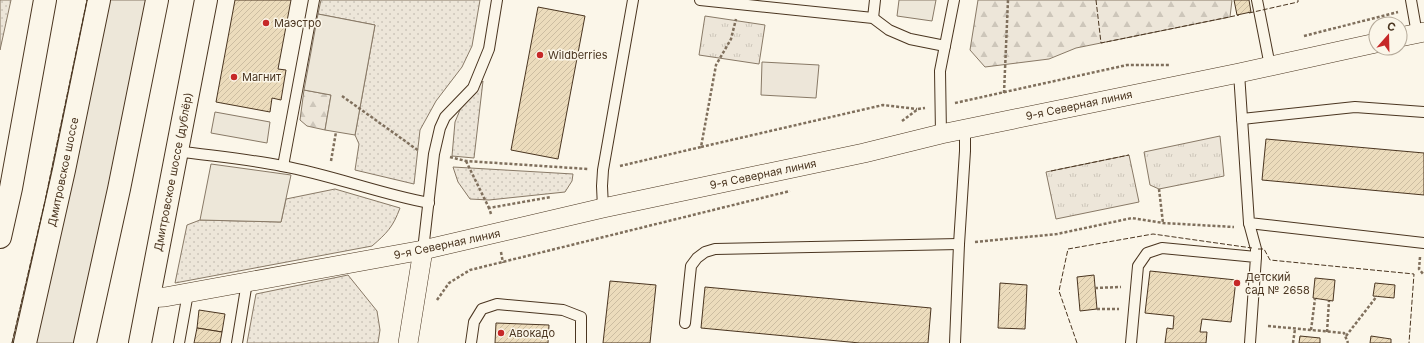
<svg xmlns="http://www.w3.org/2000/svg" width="1424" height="343" font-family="Inter,sans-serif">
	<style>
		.grass { fill: url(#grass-dots); stroke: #887966 }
		.forest { fill: url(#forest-firs); stroke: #887966 }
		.park { fill: url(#park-tufts); stroke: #887966 }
		.pitch { fill: #ede6d9; stroke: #887966 }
		.parking { fill: #ede7d9; stroke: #887966 }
		.building { fill: url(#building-hatch); stroke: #4a3520 }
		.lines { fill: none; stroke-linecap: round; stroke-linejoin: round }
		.service-casing { stroke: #4a3520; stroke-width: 12 }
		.minor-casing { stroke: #4a3520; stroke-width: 20 }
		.tertiary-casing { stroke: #4a3520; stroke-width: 24 }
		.trunk-casing { stroke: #4a3520; stroke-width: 24 }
		.path { stroke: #7f6f5c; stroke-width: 2.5; stroke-dasharray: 3 2; stroke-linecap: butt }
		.service { stroke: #fbf6e9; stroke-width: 10 }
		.minor { stroke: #fbf6e9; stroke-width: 19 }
		.tertiary { stroke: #fbf6e9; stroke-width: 22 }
		.trunk { stroke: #fbf6e9; stroke-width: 22 }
		.fence { stroke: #4a3520; stroke-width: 1; stroke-dasharray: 5 2; stroke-linecap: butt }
		.poi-dot { fill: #c62828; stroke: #fbf6e9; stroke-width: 1.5 }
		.labels { text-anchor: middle; stroke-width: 3; stroke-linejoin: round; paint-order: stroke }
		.poi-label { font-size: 11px; fill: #4a3520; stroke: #fbf6e9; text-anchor: start }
		.street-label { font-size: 11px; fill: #4a3520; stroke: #fbf6e9 }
	</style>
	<defs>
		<pattern id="grass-dots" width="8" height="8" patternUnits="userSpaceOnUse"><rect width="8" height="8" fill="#ede6d9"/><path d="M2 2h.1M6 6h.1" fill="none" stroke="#cdc6ba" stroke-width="1.8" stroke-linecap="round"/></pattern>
		<pattern id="forest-firs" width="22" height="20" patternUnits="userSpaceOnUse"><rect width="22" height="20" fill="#ede6d9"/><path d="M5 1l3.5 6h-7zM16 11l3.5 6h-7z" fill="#cdc6ba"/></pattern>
		<pattern id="park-tufts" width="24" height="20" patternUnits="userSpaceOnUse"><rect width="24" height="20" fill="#ede6d9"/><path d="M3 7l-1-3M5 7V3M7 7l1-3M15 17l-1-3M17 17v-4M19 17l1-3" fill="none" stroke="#cdc6ba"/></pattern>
		<pattern id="building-hatch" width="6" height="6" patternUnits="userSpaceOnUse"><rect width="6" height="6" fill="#ecdcbc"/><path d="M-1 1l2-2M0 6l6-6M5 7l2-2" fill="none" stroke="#ccbda1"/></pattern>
	</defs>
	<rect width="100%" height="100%" fill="#fbf6e9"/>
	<g class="grass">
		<path d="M0 0H11L0 50Z"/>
		<path d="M321 0H480L472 46 462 67 436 101 420 130 414 184 355 170 359 144 355 135 375 25 318 14Z"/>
		<path d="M483 81 474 158 452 156 455 122 462 105Z"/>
		<path d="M453 167 573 174 572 181 565 192 489 200 470 199 458 182Z"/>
		<path d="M335 189 400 208C393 227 387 233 372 246L175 283 187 225 200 220 281 222 286 199Z"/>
		<path d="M348 275 377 311 380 330 378 343H247L256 294Z"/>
	</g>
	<g class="forest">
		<path d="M978 0H1232L1230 17 1076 48 1049 59 985 67 970 50Z"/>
		<path d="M304 90 331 95 325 130 307 126 300 120Z"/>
	</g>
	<g class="park">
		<path d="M705 16 765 25 759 64 699 55Z"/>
		<path d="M1220 136 1224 176 1159 189 1150 185 1144 152Z"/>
		<path d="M1129 155 1139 202 1056 219 1046 172Z"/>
	</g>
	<path class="pitch" d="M762 62 819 65 816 98 761 95Z"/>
	<g class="parking">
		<path d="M87 0H167L95 343H12L45 201Z"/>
		<path d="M899 0H936L932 21 897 16Z"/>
		<path d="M318 14 375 25 355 135 325 130 331 95 304 90Z"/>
		<path d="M215 112 270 122 267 143 211 133Z"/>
		<path d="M211 164 291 175 281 222 200 220Z"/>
	</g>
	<g class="building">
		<path d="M235 0H291L278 69 286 70 281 100 272 98 270 112 216 102Z"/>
		<path d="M1234 0H1249L1251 12 1237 15Z"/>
		<path d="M538 7 585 16 558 159 511 150Z"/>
		<path d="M1266 139 1424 153V195L1262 180Z"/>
		<path d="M1150 271 1236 280 1231 322 1202 319 1200 332H1207L1206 343H1165L1167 328 1173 329 1174 316 1145 313Z"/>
		<path d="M1094 275 1097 309 1080 311 1077 277Z"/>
		<path d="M1315 278 1335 280 1333 301 1313 298Z"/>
		<path d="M610 281 656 285 650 343H603Z"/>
		<path d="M1000 283 1027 285 1025 329 998 328Z"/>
		<path d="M1375 283 1395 285 1394 298 1373 296Z"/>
		<path d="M705 287 931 308 928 343H860L701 328Z"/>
		<path d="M199 310 225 314 222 332 197 328Z"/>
		<path d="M496 323 549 325 548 343H495Z"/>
		<path d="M197 328 222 332 220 343H194Z"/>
		<path d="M1300 336 1320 338V343H1299Z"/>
		<path d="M1371 336 1391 339V343H1370Z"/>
	</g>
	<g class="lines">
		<g class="service-casing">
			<g id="service">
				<path d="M700 0 873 18 889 30 910 39 945 46"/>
				<path d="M1257 0 1270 66"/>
				<path d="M1411 0 1417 34"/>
				<path d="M873 18 875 0"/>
				<path d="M1239 73 1249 223 1424 243"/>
				<path d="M1242 119 1355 107 1424 112"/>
				<path d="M941 134 940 71 954 0"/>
				<path d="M177 151C212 156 248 159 282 166 332 175 380 194 429 203"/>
				<path d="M283 166 314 0"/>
				<path d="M603 208 602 186 603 170 633 0"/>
				<path d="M1249 223 1256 249V257"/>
				<path d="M423 250 434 154 440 128 445 117 473 88 489 49 497 0"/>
				<path d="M685 323 691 266 697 258 705 252 715 249 959 244"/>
				<path d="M179 343 188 293"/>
				<path d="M237 343 247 282"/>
				<path d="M471 343 474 322 482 309 497 304 563 310 581 317V343"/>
				<path d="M955 343 959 244 965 151V129"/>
				<path d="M1131 343 1138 266 1147 253 1162 248 1256 257 1250 343"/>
			</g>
		</g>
		<g class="minor-casing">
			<g id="minor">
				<path d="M1400 37 1424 32"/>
				<path d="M148 298 165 297 423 250 603 208 864 153 941 134 1239 73 1376 43"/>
				<path d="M408 343 423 250"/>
			</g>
		</g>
		<g class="tertiary-casing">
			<g id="tertiary">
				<path d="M0 237 11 188 45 0"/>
				<path d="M140 343 206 0"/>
			</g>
		</g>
		<g class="trunk-casing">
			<g id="trunk">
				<path d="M25 343 64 170 99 0"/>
				<path d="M85 343 119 189 157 0"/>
			</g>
		</g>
		<g class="path">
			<path d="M1304 36 1398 12"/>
			<path d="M1004 93 1008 0"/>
			<path d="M342 96 419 151"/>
			<path d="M955 103 1127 65H1170"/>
			<path d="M902 121 918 109 925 108"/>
			<path d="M701 147 883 105 917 109"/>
			<path d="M450 157 466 161 588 169"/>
			<path d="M331 161 336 132"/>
			<path d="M466 161 489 208"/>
			<path d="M620 166 701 147 716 65 731 39 736 19"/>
			<path d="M1159 189 1163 223"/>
			<path d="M491 214 489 208 551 197"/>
			<path d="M975 242 1057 234 1132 218 1163 223 1234 227"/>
			<path d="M501 252 503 263"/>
			<path d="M1420 257 1419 269 1424 275"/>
			<path d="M1095 288 1121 287"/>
			<path d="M437 300 449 283 470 270 790 191"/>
			<path d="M1097 309H1119"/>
			<path d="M1268 326 1344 333 1348 343"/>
			<path d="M1311 330 1315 299"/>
			<path d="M1327 332 1329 301"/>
			<path d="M1346 336 1377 296"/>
			<path d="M1293 343 1295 329"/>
		</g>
		<use href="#service" class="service"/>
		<use href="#minor" class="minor"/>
		<use href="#tertiary" class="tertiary"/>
		<use href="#trunk" class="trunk"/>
		<g class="fence">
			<path d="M1096 0 1101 43 1239 15"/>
			<path d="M1249 13 1298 2V0"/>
			<path d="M1051 171 1129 155"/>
			<path d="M1258 249H1264L1270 260 1414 274 1409 343"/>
			<path d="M12 343 45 201 87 0"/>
			<path d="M1077 343 1059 291 1068 249 1153 234 1252 248"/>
		</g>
	</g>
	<g class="poi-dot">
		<circle cx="266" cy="23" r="4"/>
		<circle cx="540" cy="55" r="4"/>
		<circle cx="234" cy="77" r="4"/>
		<circle cx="1237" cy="283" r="4"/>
		<circle cx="501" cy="333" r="4"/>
	</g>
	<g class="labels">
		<g class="poi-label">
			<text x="274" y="27">Маэстро</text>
			<text x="548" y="59">Wildberries</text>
			<text x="242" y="81">Магнит</text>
			<text x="1245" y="281">Детский<tspan x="1245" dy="13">сад № 2658</tspan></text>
			<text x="509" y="337">Авокадо</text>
		</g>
		<g class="street-label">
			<text transform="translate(1079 105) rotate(-12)" y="4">9-я Северная линия</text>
			<text transform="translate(63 172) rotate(-78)" y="4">Дмитровское шоссе</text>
			<text transform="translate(173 172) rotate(-79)" y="4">Дмитровское шоссе (дублёр)</text>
			<text transform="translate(763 174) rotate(-12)" y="4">9-я Северная линия</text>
			<text transform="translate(447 244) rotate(-12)" y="4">9-я Северная линия</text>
		</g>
	</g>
	<g transform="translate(1388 36) rotate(20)"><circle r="19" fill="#fbf6e9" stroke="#b4a999"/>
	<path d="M0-3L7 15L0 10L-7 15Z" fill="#c62828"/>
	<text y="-6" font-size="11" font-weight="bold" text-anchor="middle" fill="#4a3520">С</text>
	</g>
</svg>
